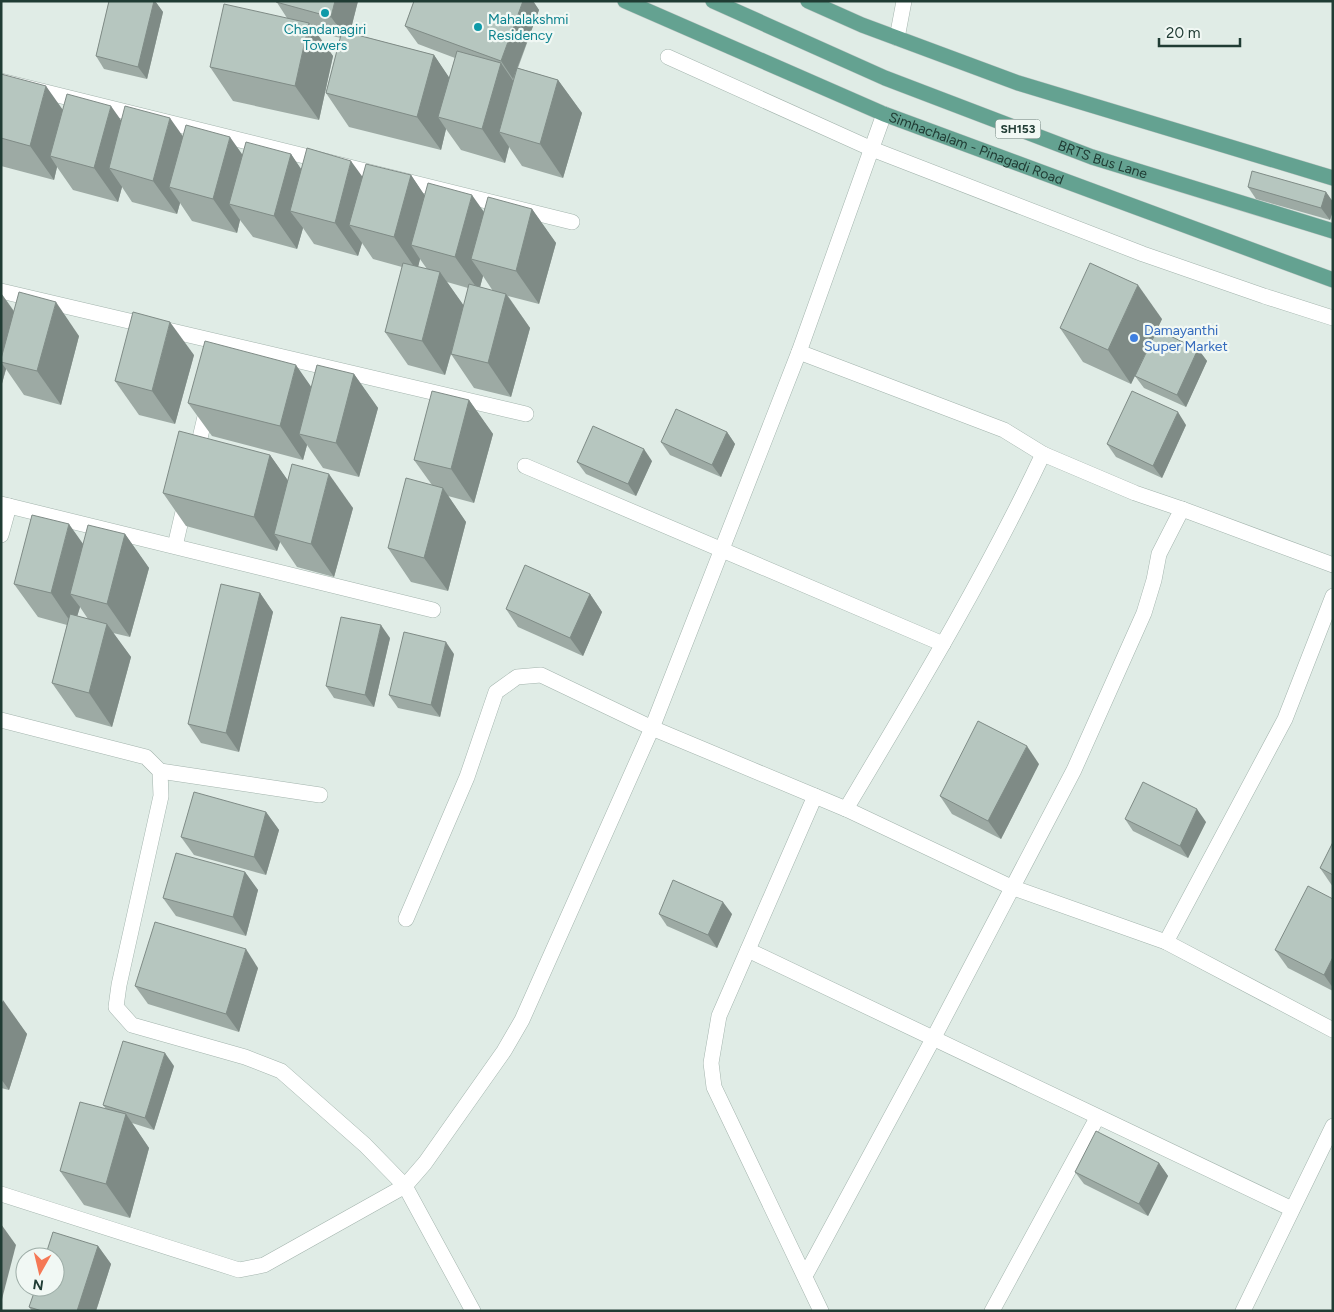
<svg xmlns="http://www.w3.org/2000/svg" width="1334" height="1312" font-family="Figtree,sans-serif">
	<style>
		.lines { fill: none; stroke-linecap: round; stroke-linejoin: round }
		.service-casing { stroke: #a3b4ad; stroke-width: 16 }
		.minor-casing { stroke: #a3b4ad; stroke-width: 16 }
		.primary-casing { stroke: #c1c8c6; stroke-width: 16 }
		.service { stroke: #fff; stroke-width: 15 }
		.minor { stroke: #fff; stroke-width: 15 }
		.primary { stroke: #64a291; stroke-width: 15 }
		.wall { fill: #9daaa4; fill-rule: evenodd }
		.shaded-wall { fill: #7f8b86 }
		.building { fill: #b6c6bf; stroke: #7f8b86 }
		.culture-dot { fill: #0f9aa8; stroke: #f1f8f4; stroke-width: 2 }
		.shop-dot { fill: #3f7fe0; stroke: #f1f8f4; stroke-width: 2 }
		.labels { text-anchor: middle; stroke-width: 4.5; stroke-linejoin: round; paint-order: stroke }
		.shield { fill: #f1f8f4; stroke: #5f746e; stroke-width: 1 }
		.shield-label { font-size: 12px; font-weight: bold; fill: #203c34 }
		.culture-label { font-size: 14px; fill: #0d838f; stroke: #f1f8f4; text-anchor: start }
		.street-label { font-size: 14px; fill: #203c34; stroke: #f1f8f4 }
		.shop-label { font-size: 14px; fill: #366cbe; stroke: #f1f8f4; text-anchor: start }
	</style>
	<rect width="100%" height="100%" fill="#e0ece6"/>
	<g class="lines">
		<g class="service-casing">
			<path id="service" d="M668 57 872 149 1143 254 1264 296 1333 318"/>
		</g>
		<g class="minor-casing">
			<g id="minor">
				<path d="M897 38 904 1"/>
				<path d="M1 81 572 222"/>
				<path d="M1 291 526 414"/>
				<path d="M799 352 1004 430 1043 454C985 577 915 693 846 809"/>
				<path d="M196 455 208 404"/>
				<path d="M525 466 943 644"/>
				<path d="M1 504 433 610"/>
				<path d="M1182 509 1333 565"/>
				<path d="M1 535 9 506"/>
				<path d="M175 546 186 499"/>
				<path d="M1 720 146 757 160 771 161 796 119 985 116 1007 132 1025 245 1057 281 1071 365 1145 405 1186 473 1311"/>
				<path d="M160 771 320 795"/>
				<path d="M815 796 719 1016 711 1063 714 1087 821 1311"/>
				<path d="M406 919 467 777 496 692 517 677 541 675 652 728 846 809 1011 887 1166 942 1333 1030"/>
				<path d="M1166 942 1285 719 1333 596"/>
				<path d="M748 950 1292 1209"/>
				<path d="M1 1194 239 1270 264 1265 405 1186 425 1163 504 1051 522 1020 652 728 799 352 884 114"/>
				<path d="M805 1276 933 1039 1074 770 1144 613 1154 580 1159 554 1182 509 1135 493 1043 454"/>
				<path d="M992 1311 1097 1118"/>
				<path d="M1243 1311 1333 1126"/>
			</g>
		</g>
		<g class="primary-casing">
			<g id="primary">
				<path id="s1" d="M625 1 884 114 1333 280"/>
				<path id="s2" d="M713 1 885 78 1092 157 1333 231"/>
				<path d="M808 1 862 25 1018 83 1333 178"/>
			</g>
		</g>
		<use href="#service" class="service"/>
		<use href="#minor" class="minor"/>
		<use href="#primary" class="primary"/>
	</g>
	<g class="wall">
		<path d="M109 1H155L163 12 147 79 104 69 96 56Z"/>
		<path d="M276 1H358L350 33 434 55 449 78 455 58 418 44 405 26 414 1H533L539 10 518 68 558 80 582 113 563 178 522 166 509 147 505 163 461 150 446 129 441 150 349 127 326 93 341 38 316 32 333 56 319 120 233 101 210 67 287 18Z"/>
		<path d="M1 74 62 109 122 121 183 136 243 155 291 154 301 170 363 177 411 175 424 195 484 212 532 209 556 243 539 304 508 296 530 328 511 397 474 388 451 354 445 375 408 365 385 332 402 267 373 259 362 243 358 256 314 244 303 228 297 249 253 237 240 220 237 233 192 221 180 203 177 214 132 202 122 187 118 202 73 190 57 167 54 180 1 166ZM420 259 427 269 418 267ZM483 276 493 291 480 287ZM447 282 468 288 464 306Z"/>
		<path d="M1248 187 1326 192 1333 202V210L1330 220 1256 199Z"/>
		<path d="M1 293 14 311 79 336 61 405 24 395 6 369 1 387Z"/>
		<path d="M1162 319 1140 365 1198 349 1207 361 1186 407 1144 388 1135 376 1131 384 1083 362 1060 328Z"/>
		<path d="M194 355 175 424 139 415 115 381Z"/>
		<path d="M354 374 378 408 359 477 323 468 307 445 303 460 212 436 188 403 311 387Z"/>
		<path d="M469 400 493 434 474 503 448 496 466 522 448 591 411 582 388 548 432 485 414 460Z"/>
		<path d="M1186 425 1162 478 1116 457 1107 444Z"/>
		<path d="M727 432 735 444 721 477 670 455 661 442Z"/>
		<path d="M270 455 288 481 353 508 334 577 297 567 280 542 277 551 186 526 163 493Z"/>
		<path d="M652 461 636 496 586 474 577 462Z"/>
		<path d="M125 534 149 568 130 637 113 633 131 657 112 727 76 717 52 683 67 625 38 617 14 584 83 544ZM80 607 88 619 77 616Z"/>
		<path d="M260 593 273 612 239 752 201 743 188 724Z"/>
		<path d="M590 594 602 612 583 656 518 627 506 609Z"/>
		<path d="M390 638 374 707 334 698 326 686Z"/>
		<path d="M454 654 440 717 398 708 389 695Z"/>
		<path d="M1039 764 1001 839 952 814 940 796Z"/>
		<path d="M266 812 279 830 266 875 194 855 181 837Z"/>
		<path d="M1125 819 1206 822 1188 858 1133 831Z"/>
		<path d="M1333 842V887L1320 868Z"/>
		<path d="M245 872 258 890 246 936 176 916 163 898Z"/>
		<path d="M1333 899V991L1288 968 1275 950Z"/>
		<path d="M659 914H732L717 948 667 926Z"/>
		<path d="M258 968 239 1032 148 1004 135 986Z"/>
		<path d="M1 1000 27 1034 9 1090 1 1088Z"/>
		<path d="M174 1066 154 1130 132 1123 149 1148 130 1218 84 1205 60 1171 106 1109 103 1105Z"/>
		<path d="M1159 1163 1168 1176 1148 1216 1084 1184 1075 1172Z"/>
		<path d="M98 1246 111 1264 96 1311H32L29 1307Z"/>
	</g>
	<g class="shaded-wall">
		<path d="M154 1H155L163 12 147 79 138 67Z"/>
		<path d="M335 1H358L348 40 331 17Z"/>
		<path d="M523 1H533L539 10 513 79 501 61Z"/>
		<path d="M309 23 333 56 319 120 295 86Z"/>
		<path d="M434 55 457 89 438 117 446 129 441 150 417 117Z"/>
		<path d="M501 63 524 97 499 132 509 147 505 163 482 129Z"/>
		<path d="M558 80 582 113 563 178 540 144Z"/>
		<path d="M46 86 70 120 50 156 57 167 54 180 30 146Z"/>
		<path d="M111 106 135 140 109 168 122 187 118 202 94 168Z"/>
		<path d="M170 118 194 152 169 187 180 203 177 214 153 181Z"/>
		<path d="M230 137 254 171 229 204 240 220 237 233 213 199Z"/>
		<path d="M291 154 314 188 290 211 303 228 297 249 274 216Z"/>
		<path d="M351 161 375 194 349 225 362 243 358 256 335 223Z"/>
		<path d="M411 175 434 209 411 245 420 259 417 271 394 237Z"/>
		<path d="M1326 192 1333 202V210L1330 220 1321 208Z"/>
		<path d="M472 195 496 229 471 259 483 276 479 291 455 257Z"/>
		<path d="M532 209 556 243 539 304 516 271Z"/>
		<path d="M440 272 464 306 445 375 422 341Z"/>
		<path d="M1138 285 1162 319 1131 384 1108 350Z"/>
		<path d="M1 293 19 319 1 362Z"/>
		<path d="M506 294 530 328 511 397 488 363Z"/>
		<path d="M56 302 79 336 61 405 37 371Z"/>
		<path d="M170 322 194 355 175 424 152 391Z"/>
		<path d="M1198 349 1207 361 1186 407 1177 395Z"/>
		<path d="M1 362 6 369 1 387Z"/>
		<path d="M296 365 319 398 299 434 307 445 303 460 280 426Z"/>
		<path d="M354 374 378 408 359 477 336 443Z"/>
		<path d="M469 400 493 434 474 503 451 469Z"/>
		<path d="M1178 412 1186 425 1162 478 1153 466Z"/>
		<path d="M727 432 735 444 721 477 712 465Z"/>
		<path d="M644 449 652 461 636 496 628 484Z"/>
		<path d="M270 455 294 489 274 534 280 542 277 551 254 517Z"/>
		<path d="M329 474 353 508 334 577 311 544Z"/>
		<path d="M443 488 466 522 448 591 424 558Z"/>
		<path d="M69 524 93 558 70 594 80 607 74 627 51 593Z"/>
		<path d="M125 534 149 568 130 637 107 604Z"/>
		<path d="M260 593 273 612 239 752 226 733Z"/>
		<path d="M590 594 602 612 583 656 570 638Z"/>
		<path d="M107 624 131 657 112 727 89 693Z"/>
		<path d="M381 625 390 638 374 707 365 695Z"/>
		<path d="M446 642 454 654 440 717 431 705Z"/>
		<path d="M1027 746 1039 764 1001 839 988 821Z"/>
		<path d="M1197 809 1206 822 1188 858 1180 846Z"/>
		<path d="M266 812 279 830 266 875 254 857Z"/>
		<path d="M245 872 258 890 246 936 233 917Z"/>
		<path d="M723 902 732 914 717 948 708 935Z"/>
		<path d="M246 949 258 968 239 1032 226 1014Z"/>
		<path d="M1333 957V988L1324 975Z"/>
		<path d="M3 1000 27 1034 9 1090 1 1079V1006Z"/>
		<path d="M165 1053 174 1066 154 1130 145 1118Z"/>
		<path d="M126 1114 149 1148 130 1218 106 1184Z"/>
		<path d="M1159 1163 1168 1176 1148 1216 1139 1204Z"/>
		<path d="M1 1224 16 1245 1 1303Z"/>
		<path d="M98 1246 111 1264 96 1311H77Z"/>
	</g>
	<g class="building">
		<path d="M109 1H154L138 67 96 56Z"/>
		<path d="M276 1H335L331 17 276 2Z"/>
		<path d="M414 1H523L501 61 405 26Z"/>
		<path d="M224 4 309 23 295 86 210 67Z"/>
		<path d="M342 31 434 55 417 117 326 93Z"/>
		<path d="M457 51 501 63 482 129 438 117Z"/>
		<path d="M517 68 558 80 540 144 499 132Z"/>
		<path d="M1 74 46 86 30 146 1 138Z"/>
		<path d="M67 94 111 106 94 168 50 156Z"/>
		<path d="M125 106 170 118 153 181 109 168Z"/>
		<path d="M186 125 230 137 213 199 169 187Z"/>
		<path d="M246 142 291 154 274 216 229 204Z"/>
		<path d="M307 148 351 161 335 223 290 211Z"/>
		<path d="M366 164 411 175 394 237 349 225Z"/>
		<path d="M1252 171 1326 192 1321 208 1248 187Z"/>
		<path d="M428 183 472 195 455 257 411 245Z"/>
		<path d="M488 197 532 209 516 271 471 259Z"/>
		<path d="M403 263 440 272 422 341 385 332Z"/>
		<path d="M1090 263 1138 285 1108 350 1060 328Z"/>
		<path d="M469 284 506 294 488 363 451 354Z"/>
		<path d="M19 292 56 302 37 371 1 362V359Z"/>
		<path d="M133 312 170 322 152 391 115 381Z"/>
		<path d="M1157 330 1198 349 1177 395 1135 376Z"/>
		<path d="M205 341 296 365 280 426 188 403Z"/>
		<path d="M317 365 354 374 336 443 299 434Z"/>
		<path d="M432 391 469 400 451 469 414 460Z"/>
		<path d="M1132 391 1178 412 1153 466 1107 444Z"/>
		<path d="M676 409 727 432 712 465 661 442Z"/>
		<path d="M593 426 644 449 628 484 577 462Z"/>
		<path d="M179 431 270 455 254 517 163 493Z"/>
		<path d="M292 464 329 474 311 544 274 534Z"/>
		<path d="M406 478 443 488 424 558 388 548Z"/>
		<path d="M32 515 69 524 51 593 14 584Z"/>
		<path d="M88 525 125 534 107 604 70 594Z"/>
		<path d="M525 565 590 594 570 638 506 609Z"/>
		<path d="M221 584 260 593 226 733 188 724Z"/>
		<path d="M70 614 107 624 89 693 52 683Z"/>
		<path d="M341 617 381 625 365 695 326 686Z"/>
		<path d="M404 632 446 642 431 705 389 695Z"/>
		<path d="M978 721 1027 746 988 821 940 796Z"/>
		<path d="M1143 782 1197 809 1180 846 1125 819Z"/>
		<path d="M194 792 266 812 254 857 181 837Z"/>
		<path d="M1333 842V875L1320 868Z"/>
		<path d="M176 853 245 872 233 917 163 898Z"/>
		<path d="M673 880 723 902 708 935 659 914Z"/>
		<path d="M1308 886 1333 899V957L1324 975 1275 950Z"/>
		<path d="M155 922 246 949 226 1014 135 986Z"/>
		<path d="M123 1041 165 1053 145 1118 103 1105Z"/>
		<path d="M80 1102 126 1114 106 1184 60 1171Z"/>
		<path d="M1096 1131 1159 1163 1139 1204 1075 1172Z"/>
		<path d="M53 1232 98 1246 77 1311H42L29 1307 36 1287H55V1257H45Z"/>
	</g>
	<g class="culture-dot">
		<circle cx="325" cy="13" r="5"/>
		<circle cx="478" cy="27" r="5"/>
	</g>
	<circle class="shop-dot" cx="1134" cy="338" r="5"/>
	<g class="labels">
		<rect class="shield" x="995.5" y="119.5" width="45" height="19" rx="4"/>
		<g class="shield-label">
			<text x="1018" y="133">SH153</text>
		</g>
		<g class="culture-label">
			<text x="488" y="24">Mahalakshmi<tspan x="488" dy="16">Residency</tspan></text>
			<text x="325" y="34" text-anchor="middle">Chandanagiri<tspan x="325" dy="16">Towers</tspan></text>
		</g>
		<g class="street-label">
			<text dy="5" stroke="none"><textPath href="#s1" startOffset="381">Simhachalam - Pinagadi Road</textPath></text>
			<text dy="5" stroke="none"><textPath href="#s2" startOffset="421">BRTS Bus Lane</textPath></text>
		</g>
		<g class="shop-label">
			<text x="1144" y="335">Damayanthi<tspan x="1144" dy="16">Super Market</tspan></text>
		</g>
	</g>
	<rect width="1334" height="1312" fill="none" stroke="#203c34" stroke-width="5"/>
	<g transform="translate(40 1272) rotate(188)"><circle r="24" fill="#f1f8f4" stroke="#9dada7"/>
	<path d="M0-4L9 19L0 12L-9 19Z" fill="#f57855"/>
	<text y="-8" font-size="14" font-weight="bold" text-anchor="middle" fill="#203c34">N</text>
	</g>
	<path d="M1159 38v8h81v-8" fill="none" stroke="#203c34" stroke-width="2.5"/>
	<text x="1166" y="38" font-size="15" fill="#203c34" stroke="#f1f8f4" stroke-width="4" paint-order="stroke">20 m</text>
</svg>
